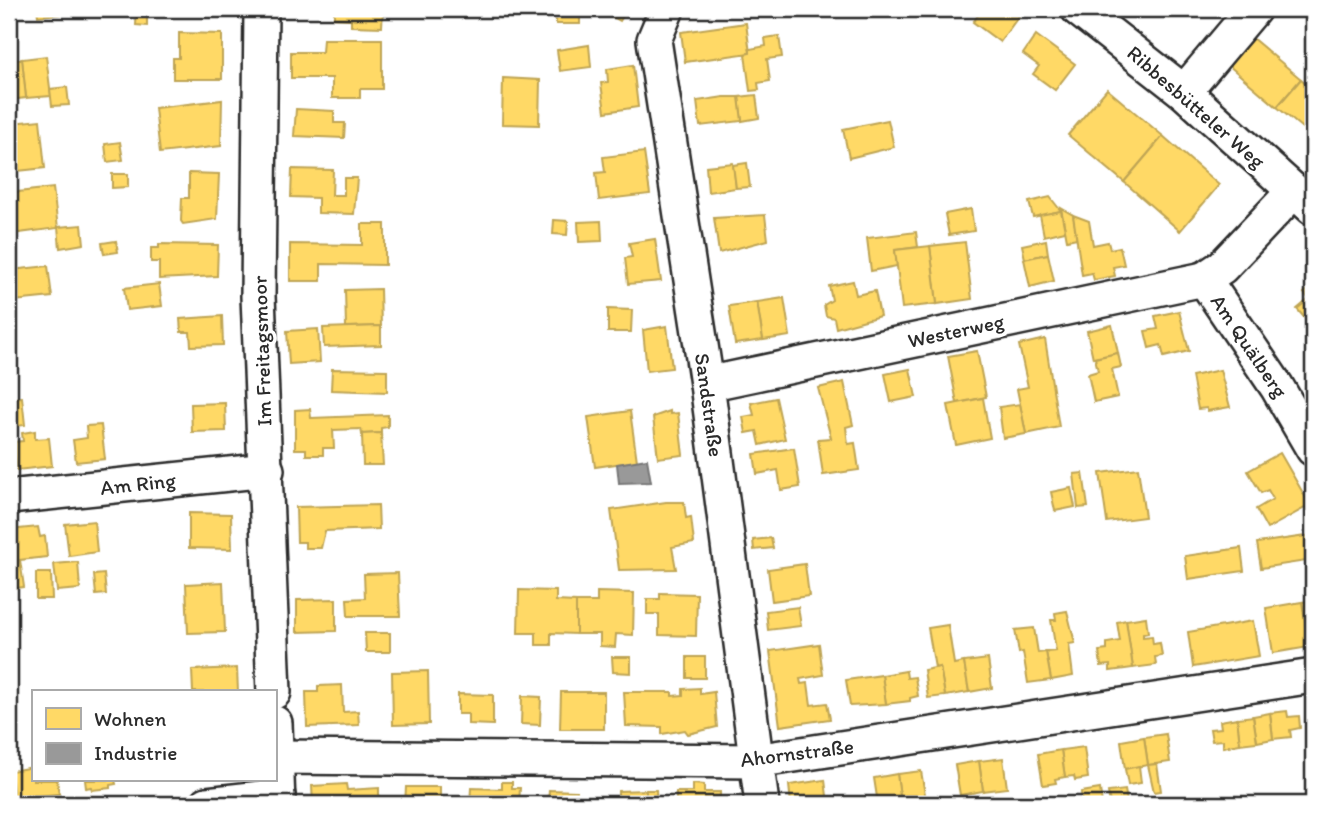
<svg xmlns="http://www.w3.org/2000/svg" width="1322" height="813" font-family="Itim,sans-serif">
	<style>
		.homes { fill: #ffd966; stroke: #bfa554; stroke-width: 2 }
		.industry { fill: #999; stroke: #787878; stroke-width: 2 }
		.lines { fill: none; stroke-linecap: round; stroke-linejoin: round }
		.minor-casing { stroke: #2b2b2b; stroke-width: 38 }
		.minor { stroke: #fff; stroke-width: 33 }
		.labels { text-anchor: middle; stroke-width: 7; stroke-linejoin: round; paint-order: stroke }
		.street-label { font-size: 21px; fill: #2b2b2b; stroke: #fff }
	</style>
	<rect width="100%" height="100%" fill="#fff"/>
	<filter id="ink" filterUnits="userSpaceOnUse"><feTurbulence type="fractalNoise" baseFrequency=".0143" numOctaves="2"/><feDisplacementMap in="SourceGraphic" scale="14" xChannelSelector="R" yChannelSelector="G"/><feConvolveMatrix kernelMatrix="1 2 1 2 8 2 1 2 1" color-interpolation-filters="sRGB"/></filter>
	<g filter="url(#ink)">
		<g class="homes">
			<path d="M37 9H73V13L38 16Z"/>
			<path d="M137 9H187L186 11 147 10V26L136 25Z"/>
			<path d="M334 9H383L382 27 351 26V19L334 18Z"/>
			<rect x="457" y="9" width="66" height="1"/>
			<path d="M599 9H627L620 21Z"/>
			<path d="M983 9H1015L1021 13 1000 42 973 22Z"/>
			<path d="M1158 9H1177L1169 18Z"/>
			<rect x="556" y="11" width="24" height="13"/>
			<path d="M746 23 750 53 685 62 681 32Z"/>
			<path d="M179 33 222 34V79H173V58H179Z"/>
			<path d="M1036 35 1075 64 1055 90 1033 74 1039 66 1023 54Z"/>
			<path d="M779 36 782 57 767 59 770 81 758 83 759 90 750 91 745 54 750 53V49L766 46 765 38Z"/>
			<path d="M1251 37 1301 79 1277 107 1228 65Z"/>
			<path d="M323 39H382V89H360V98H332V78H291V52H322Z"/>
			<path d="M589 45 591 67 560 71 557 50Z"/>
			<path d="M46 56 51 96 26 98 22 59Z"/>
			<path d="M22 59 26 98 9 100V61Z"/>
			<path d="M633 65 638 107 605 112 601 83 608 82 607 69Z"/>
			<path d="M503 78 540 80 539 125 502 124Z"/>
			<path d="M1301 79 1313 89V137L1277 107Z"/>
			<path d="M67 87 69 105 52 106 50 89Z"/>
			<path d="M1107 89 1163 136 1124 182 1068 135Z"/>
			<path d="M756 95 759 118 742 121 739 97Z"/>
			<path d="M724 97H739L742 121 700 126 697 101Z"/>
			<path d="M222 100 221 146 160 153 155 108Z"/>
			<path d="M296 109 334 111V123H345L344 138 294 136Z"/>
			<path d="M40 120 45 168 9 172V150L15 149 12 123Z"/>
			<path d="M888 120 894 147 849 158 843 129Z"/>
			<path d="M1163 136 1219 185 1180 231 1124 182Z"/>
			<path d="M120 142 123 160 107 162 105 144Z"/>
			<path d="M644 152 650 194 599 200 596 173 605 172 603 157Z"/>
			<path d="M733 163 736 188 708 192 706 166Z"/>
			<path d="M747 163 750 187 736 188 733 165Z"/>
			<path d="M292 169 333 170 332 195H344V178H357L354 214 318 213V198L291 197Z"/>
			<path d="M189 173 219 174 217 219 183 224 181 221 182 198H189Z"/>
			<path d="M112 174H128V187L112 188Z"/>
			<path d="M53 188 58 228 11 234 9 193Z"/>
			<path d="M1050 197 1061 211 1033 217 1029 202Z"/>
			<path d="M1061 208 1073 215 1077 238 1067 240Z"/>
			<path d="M971 209 974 231 949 235 945 214Z"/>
			<path d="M1061 211 1065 231 1044 236 1040 215Z"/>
			<path d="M765 215 768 240 719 253 714 218Z"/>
			<path d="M1073 215 1089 221 1093 245 1108 242 1110 249 1120 247 1124 265 1113 267 1115 276 1094 280 1092 273 1082 275Z"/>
			<path d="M554 220 568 221 567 235 553 234Z"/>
			<path d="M601 221 602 241 579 242 578 222Z"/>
			<path d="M362 224H385V265L321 264V281H290V244L362 245Z"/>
			<path d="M82 225 84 244 60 248 58 227Z"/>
			<path d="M916 232 918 247 895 250 897 266 871 271 867 238Z"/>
			<path d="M655 239 661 281 628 284 625 258 632 257 629 243Z"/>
			<path d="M1046 240 1048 254 1025 259 1022 245Z"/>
			<path d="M116 241 118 252 104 254 102 243Z"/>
			<path d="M965 242 972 299 937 304 930 246Z"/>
			<path d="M159 244 218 245 217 276 159 279V262H151V248H159Z"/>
			<path d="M930 246 937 304 902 308 895 250Z"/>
			<path d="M1048 254 1054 281 1030 287 1024 259Z"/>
			<path d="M48 266 52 297 14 301 11 270Z"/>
			<path d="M853 281 856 295 875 291 880 316 836 328 834 318 826 316 824 305 832 300 829 286Z"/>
			<path d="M159 284 162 306 127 310 124 288Z"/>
			<path d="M1313 285V328L1297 309 1309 299 1304 293Z"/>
			<path d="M380 289 381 326 346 327 345 290Z"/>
			<path d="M784 298 790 336 763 340 757 302Z"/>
			<path d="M757 302 763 340 735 344 729 306Z"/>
			<path d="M608 309 632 310 631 332H608Z"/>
			<path d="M1179 311 1189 351 1164 357 1161 345 1149 348 1145 331 1158 329 1155 316Z"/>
			<path d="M222 316 223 345 191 346 190 332H181L180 319Z"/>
			<path d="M1112 325 1118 353 1093 358 1087 331Z"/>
			<path d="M381 326V345L324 347 323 328Z"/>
			<path d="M667 326 672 368 647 371 643 330Z"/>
			<path d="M318 329 320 362 289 364 287 331Z"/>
			<path d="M1045 339 1059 427 1026 434 1017 389 1028 387 1019 345Z"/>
			<path d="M977 351 986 397 957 403 948 356Z"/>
			<path d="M1118 353 1121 367 1112 369 1118 397 1094 402 1088 374 1098 371 1095 358Z"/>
			<path d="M332 369 387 370V392L331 390Z"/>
			<path d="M910 369 916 397 891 402 885 374Z"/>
			<path d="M1220 370 1230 407 1207 411V408L1198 409 1192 376Z"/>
			<path d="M844 382 853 425 846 427 848 444 855 443 859 470 823 475 818 439 831 438 818 388Z"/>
			<path d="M22 397 25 425 9 427V398Z"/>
			<path d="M776 398 785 439 760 445 757 431 746 433 743 417 754 415 751 403Z"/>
			<path d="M983 398 990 438 956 445 948 405Z"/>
			<path d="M225 403 226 431 192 432 191 404Z"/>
			<path d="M1020 404 1026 434 1003 438 999 407Z"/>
			<path d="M310 409 311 418 388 415V427L381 428V433L362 434 361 429 333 430 334 448H323V455H306V449H295V410Z"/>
			<path d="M630 411 637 461 595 467 588 417Z"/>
			<path d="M670 411V414L678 413 683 455 658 458 653 417Z"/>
			<path d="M101 425 105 459 76 462 73 440 87 438 86 426Z"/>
			<path d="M35 431V439L49 438 52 466 17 470 13 442 23 441 22 433Z"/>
			<path d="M381 433 383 465H363L362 434Z"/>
			<path d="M794 448 800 487 781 490 778 470 757 474 754 454Z"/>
			<path d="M1280 453 1310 505 1267 529 1256 509 1273 499 1268 490 1261 493 1248 471Z"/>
			<path d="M1138 468 1145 517 1107 522 1100 473Z"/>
			<path d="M1083 473 1088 507 1078 508 1074 474Z"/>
			<path d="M1071 488 1075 507 1055 511 1051 492Z"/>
			<path d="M666 502H684L686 518 691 517 694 543 672 547 676 569 619 570 611 510Z"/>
			<path d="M378 505 379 529 325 531 321 548H305V542H297L296 507Z"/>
			<path d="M189 513 231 514 232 549 189 548Z"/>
			<path d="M94 521 97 552 69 556 65 524Z"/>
			<path d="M38 527 40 537 45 536 47 557 20 560 24 587 9 589V530Z"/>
			<path d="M1313 535V560L1261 568 1257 543Z"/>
			<path d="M771 538 773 548 754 550 753 540Z"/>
			<path d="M1241 548 1244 571 1188 579 1185 556Z"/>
			<path d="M78 562 80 589 57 591 54 564Z"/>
			<path d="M805 564 809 596 772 601 768 569Z"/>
			<path d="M36 573H51L52 599H36Z"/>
			<path d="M398 573 400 616H348L347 599 365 598 364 574Z"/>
			<path d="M104 574 106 594 96 595 94 575Z"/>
			<path d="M223 582 225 632 188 633 186 584Z"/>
			<path d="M519 590 556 591V601L576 602V634L551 633V645H536V633H518Z"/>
			<path d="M597 592 634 593 633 635 616 634 615 647 600 646V634H576V602H597Z"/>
			<path d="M660 593 697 594 696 636 659 635V614H647V599H660Z"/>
			<path d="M336 599V631L297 632V600Z"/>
			<path d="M1313 600V646L1309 647 1302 602Z"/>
			<path d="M1302 602 1309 647 1273 653 1266 608Z"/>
			<path d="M798 607 801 626 768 630 766 611Z"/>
			<path d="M1067 611 1075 643 1069 644 1073 676 1051 680 1046 652 1056 651 1051 620H1056L1055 613Z"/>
			<path d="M1146 617 1148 633 1143 634V637L1152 636 1153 644 1160 643 1162 656 1155 657 1156 665 1133 668 1126 620Z"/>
			<path d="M1126 620 1133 668 1110 671V665L1101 666 1099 651 1107 650V643L1120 641 1117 622Z"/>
			<path d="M1253 621 1259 656 1193 667 1188 632Z"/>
			<path d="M948 625 954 664 964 662 969 692 945 696 940 667 935 668 928 628Z"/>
			<path d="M1034 628 1038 653 1046 652 1051 680 1028 683 1023 652 1019 653 1015 630Z"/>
			<path d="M365 633H390V652H366Z"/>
			<path d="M819 644 823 675 800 679 801 684 808 683 811 705 827 703 830 719 780 726 770 651Z"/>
			<path d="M612 657H631V673L613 672Z"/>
			<rect x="687" y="657" width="18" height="21"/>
			<path d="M988 659 992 688 969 692 964 662Z"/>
			<path d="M940 667 945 696 928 698 924 670Z"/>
			<path d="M237 668 238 692H193L192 670Z"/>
			<path d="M428 671 429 724 393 725 392 672Z"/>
			<path d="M906 671 907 678 915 677 918 696 910 698V701L886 704 882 675Z"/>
			<path d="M882 675 886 704 850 706 846 680Z"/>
			<path d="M342 685 343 712 358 711 359 725 307 727 306 692H318V686Z"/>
			<path d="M700 688V694L714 692 717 727 688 734 685 730 662 734V727L626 726 624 692H672V696L683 695V689Z"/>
			<path d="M561 692H604V729H560Z"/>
			<path d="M458 694 493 695V725L468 724V714H458Z"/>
			<path d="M522 696 541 697 540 725 521 724Z"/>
			<path d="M1287 711 1288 717 1299 716 1300 728 1290 730 1291 737 1273 739 1270 713Z"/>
			<path d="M1270 713 1273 739 1257 742 1253 716Z"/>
			<path d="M1253 716 1257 742 1240 744 1237 718Z"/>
			<path d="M1237 718 1240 744 1223 747V740L1212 741 1210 729 1221 728 1220 721Z"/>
			<path d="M1166 734 1170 762 1148 765 1144 737Z"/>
			<path d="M1144 737 1148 765 1125 769 1121 741Z"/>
			<path d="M1084 747 1088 778 1075 780 1074 776 1065 777 1061 750Z"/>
			<path d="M1061 750 1065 777 1055 779 1056 783 1043 785 1038 754Z"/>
			<path d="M1003 758 1007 788 983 791 979 761Z"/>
			<path d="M979 761 983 791 960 795 955 765Z"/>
			<path d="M1157 764 1161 791 1154 792 1148 765Z"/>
			<path d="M1139 766 1141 783 1128 785 1125 769Z"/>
			<path d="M33 767V780H57L59 794 14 798 11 771Z"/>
			<path d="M921 771 926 800 923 804H901L897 774Z"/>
			<path d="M897 774 901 804H878L874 778Z"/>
			<path d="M85 780H115L116 784 110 785V788L92 790 91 787 86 788Z"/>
			<path d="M825 780 828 804H791L789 785Z"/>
			<path d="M502 782H512V788H520L519 804H470L471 788 502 789Z"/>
			<path d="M346 784 347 790 379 788V804H313L312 786Z"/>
			<path d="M693 784 704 785V792H720V804H676V792H693Z"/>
			<path d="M406 787H440V801H448V804H405Z"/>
			<path d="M1100 789 1102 804H1082L1081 792Z"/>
			<path d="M549 790 577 791V803L588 804H548Z"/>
			<path d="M646 790V804H618V791Z"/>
			<path d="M646 790H656L657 804H646Z"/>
			<path d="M1125 790 1127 801 1110 804 1108 792Z"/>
		</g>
		<path class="industry" d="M647 459 651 482 619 483 617 464Z"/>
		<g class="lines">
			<g class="minor-casing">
				<g id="minor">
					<path d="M261 9 258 296 274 692"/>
					<path d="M667 9 654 40 707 384 762 804"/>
					<path d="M1078 9 1184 92 1313 208"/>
					<path d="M1184 92 1254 9"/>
					<path d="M1293 192 1222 267 1204 279 1277 387 1313 449"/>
					<path d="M707 384 1204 279"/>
					<path d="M9 497 267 470"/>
					<path d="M275 723 278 804"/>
					<path d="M276 757 755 761 1313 676"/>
					<path d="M207 804 278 796"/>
				</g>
			</g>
			<use href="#minor" class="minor"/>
		</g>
	</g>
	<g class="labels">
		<g class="street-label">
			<text transform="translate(1196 107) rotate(41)" y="7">Ribbesbütteler Weg</text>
			<text transform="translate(956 331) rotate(-12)" y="7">Westerweg</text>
			<text transform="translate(1249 346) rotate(56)" y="7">Am Quälberg</text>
			<text transform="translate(262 351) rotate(-92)" y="7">Im Freitagsmoor</text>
			<text transform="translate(709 405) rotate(82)" y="7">Sandstraße</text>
			<text transform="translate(138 484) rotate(-6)" y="7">Am Ring</text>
			<text transform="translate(797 753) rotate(-7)" y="7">Ahornstraße</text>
		</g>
	</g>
	<rect width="1322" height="813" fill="none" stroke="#fff" stroke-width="35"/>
	<rect x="18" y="18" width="1287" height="778" fill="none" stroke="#2b2b2b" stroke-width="2.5" filter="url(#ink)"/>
	<rect x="32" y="690" width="245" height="91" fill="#ffffff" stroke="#aaaaaa" stroke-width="2"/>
	<rect x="46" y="708" width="35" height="21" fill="#ffd966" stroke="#aaaaaa" stroke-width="2"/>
	<text x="94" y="726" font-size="21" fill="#2b2b2b">Wohnen</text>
	<rect x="46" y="743" width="35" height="21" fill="#999999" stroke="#aaaaaa" stroke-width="2"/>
	<text x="94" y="760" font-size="21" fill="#2b2b2b">Industrie</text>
</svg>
